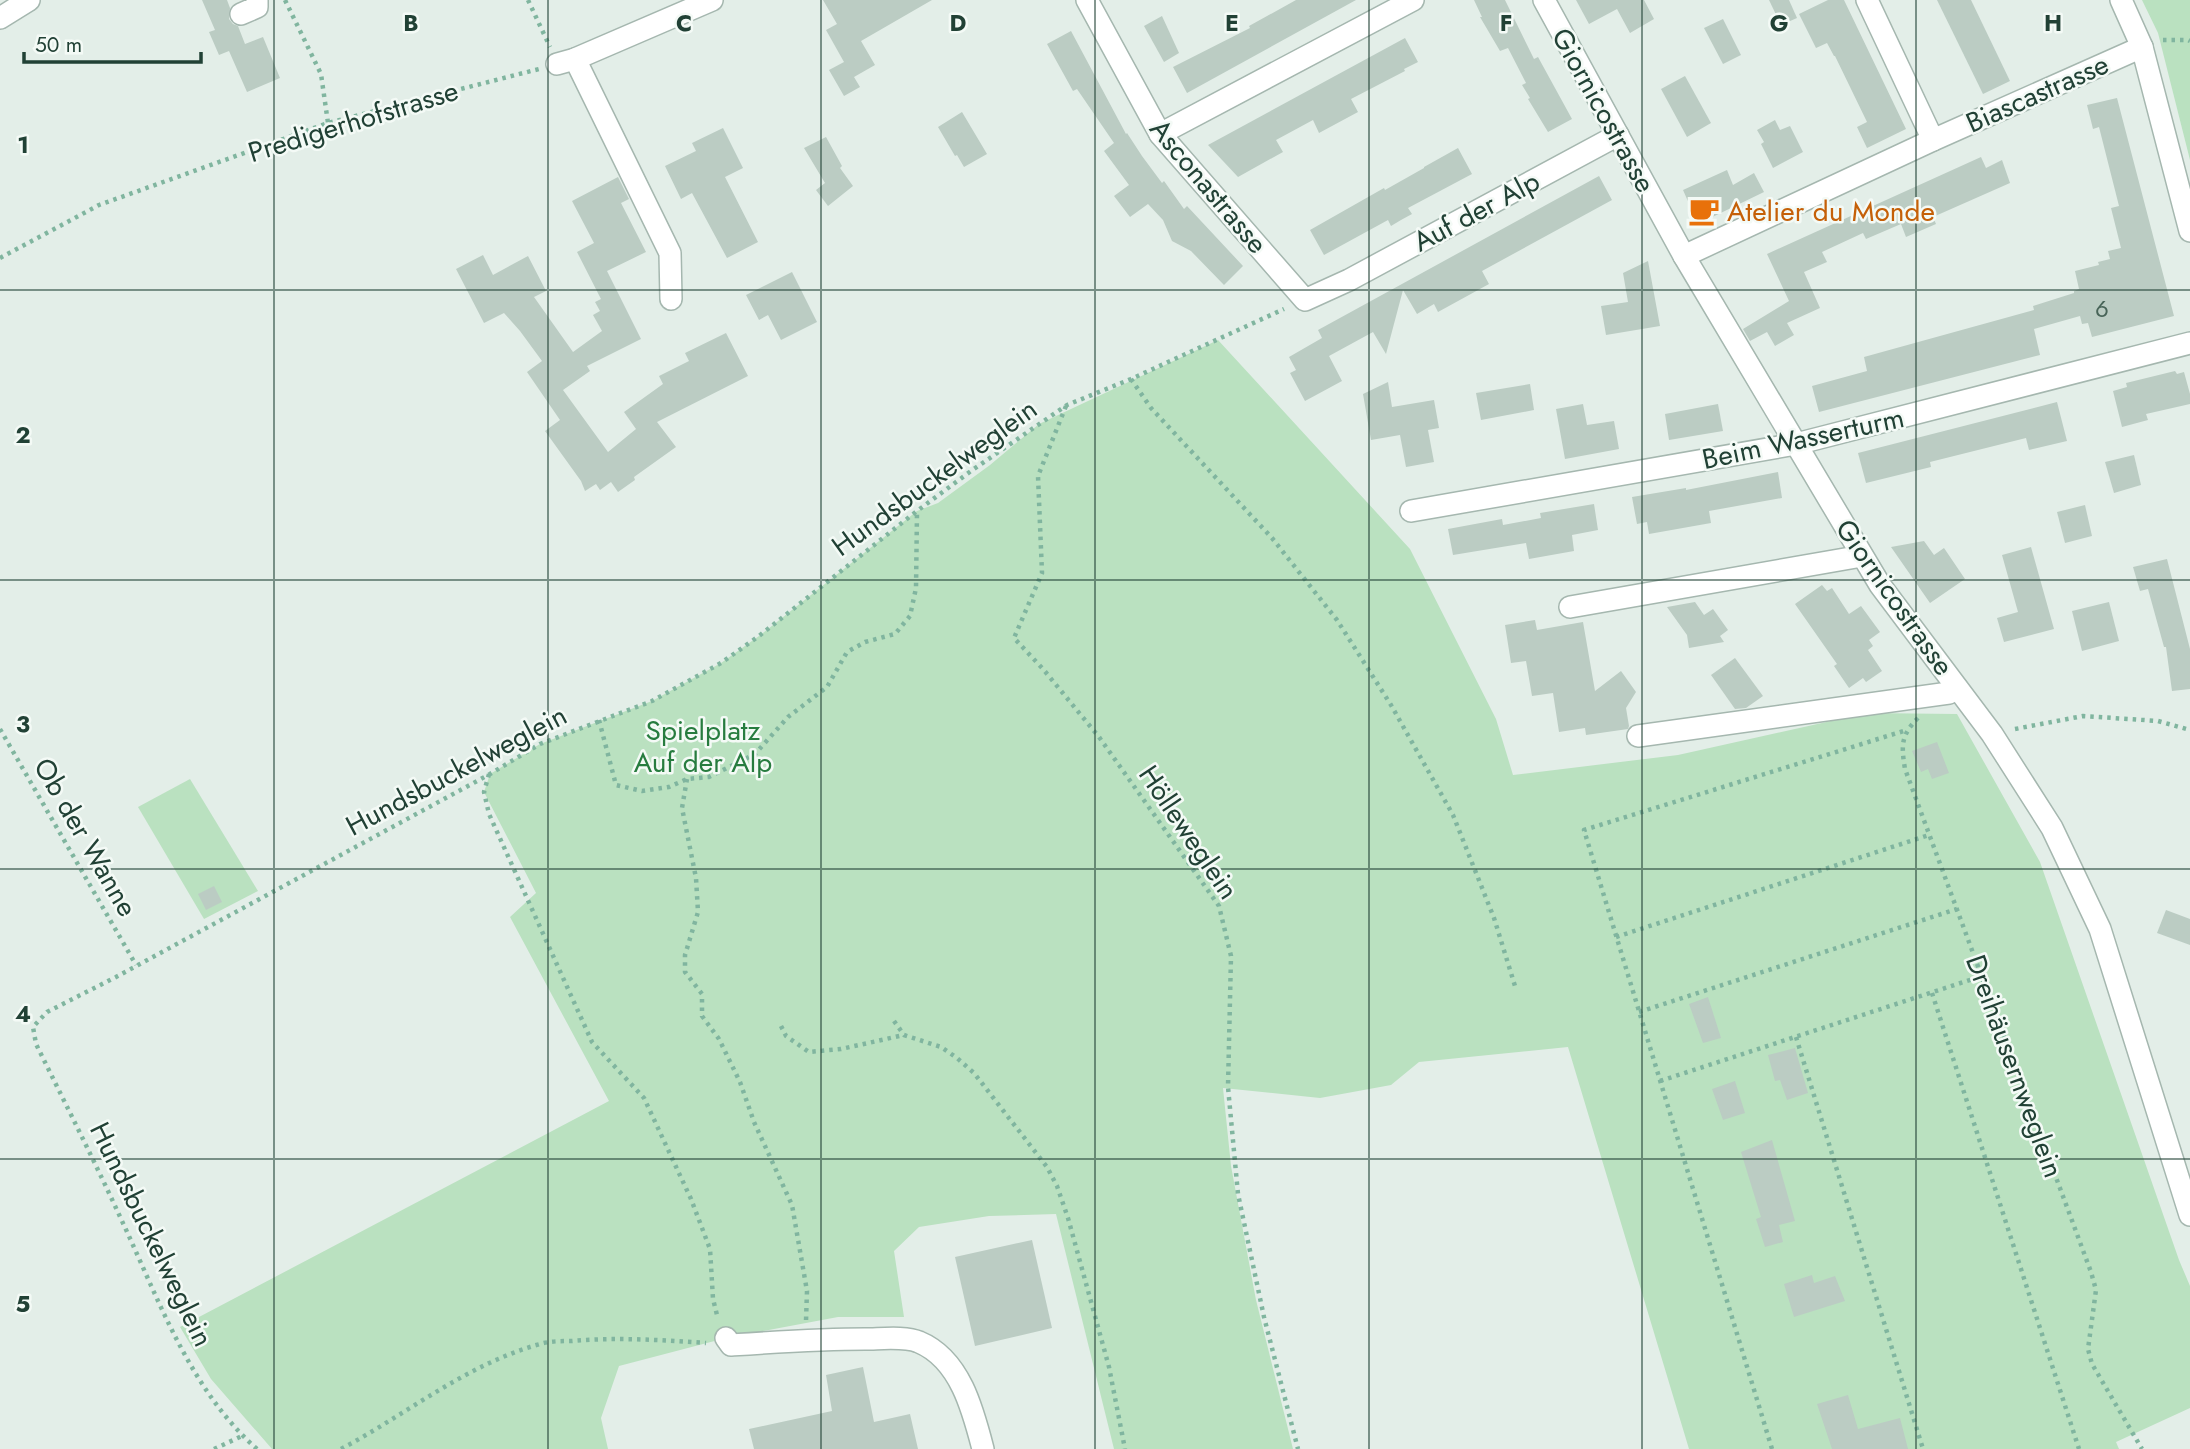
<svg xmlns="http://www.w3.org/2000/svg" width="2190" height="1449" font-family="Jost,sans-serif">
	<style>
		.green { fill: #bae1c0 }
		.building { fill: #bbccc3 }
		.lines { fill: none; stroke-linecap: round; stroke-linejoin: round }
		.minor-casing { stroke: #a5b7af; stroke-width: 24 }
		.path { stroke: #80b59f; stroke-width: 4.5; stroke-dasharray: 3.5 5; stroke-linecap: butt }
		.minor { stroke: #fff; stroke-width: 21 }
		.grid { fill: none; stroke: #214135; stroke-width: 2; stroke-opacity: 0.55 }
		.labels { text-anchor: middle; stroke-width: 5; stroke-linejoin: round; paint-order: stroke }
		.number-label { font-size: 24px; fill: #486458 }
		.street-label { font-size: 28px; fill: #214135; stroke: #f4faf6 }
		.food-label { font-size: 28px; fill: #c56008; stroke: #f4faf6; text-anchor: start }
		.park-label { font-size: 28px; fill: #277c3f; stroke: #f4faf6 }
		.grid-label { font-size: 23px; text-anchor: middle; font-weight: bold; fill: #214135; stroke: #f4faf6; stroke-width: 5; stroke-linejoin: round; paint-order: stroke }
	</style>
	<rect width="100%" height="100%" fill="#e3eee8"/>
	<g class="green">
		<path d="M2142 0H2190V160L2158 33Z"/>
		<path d="M1218 340 1410 549 1496 719 1513 775 1678 755 1867 713 1957 714 2040 862 2179 1260 2190 1286V1408L2116 1442 2119 1449H1689L1568 1047 1419 1062 1391 1085 1320 1098 1223 1088 1231 1166 1256 1300 1293 1449H1114L1056 1214 989 1216 919 1227 894 1251 904 1317H838L726 1338 619 1366 601 1418 608 1449H272L211 1379 180 1327 609 1101 510 917 536 893 484 792 490 774 540 744 652 701 721 663 759 636 917 511 938 503 990 465 1039 424Z"/>
		<path d="M190 779 258 891 204 919 138 807Z"/>
	</g>
	<g class="building">
		<path d="M202 0H227L230 8 229 19 233 24 238 26 245 44 263 37 280 78 247 92 229 51 219 55 209 32 215 30Z"/>
		<path d="M823 0H932L861 41 875 65 854 77 860 87 844 96 829 70 844 62 826 30 837 24Z"/>
		<path d="M1296 0H1356L1187 93 1173 67 1250 28 1249 26Z"/>
		<path d="M1474 0H1505L1534 59 1538 57 1572 119 1548 132 1528 99 1530 98 1522 85 1526 83 1508 48 1500 51 1480 17H1482Z"/>
		<path d="M1576 0H1644L1654 19 1630 33 1617 9 1589 24Z"/>
		<path d="M1769 0H1789L1797 18 1781 25Z"/>
		<path d="M1828 0H1844L1906 129 1867 148 1857 127 1867 122 1835 56H1834L1827 43 1816 48 1799 14Z"/>
		<path d="M1937 0H1971L2010 81 1983 94Z"/>
		<path d="M1162 16 1179 53 1164 62 1144 26Z"/>
		<path d="M1723 19 1741 55 1723 64 1704 28Z"/>
		<path d="M1071 31 1126 134 1127 133 1142 156 1162 183 1164 181 1184 209 1187 206 1243 266 1224 285 1191 251 1172 241 1163 220 1148 204 1130 217 1114 196 1129 185 1104 151 1114 143 1077 89 1073 91 1047 44Z"/>
		<path d="M1405 38 1418 62 1404 69 1405 71 1351 99 1358 112 1319 133 1313 120 1276 140 1283 152 1238 177 1208 145Z"/>
		<path d="M1685 76 1711 123 1687 137 1661 89Z"/>
		<path d="M2117 98 2174 316 2092 337 2088 323 2082 324 2080 316 2034 329 2040 355 1819 412 1812 386 1867 371 1864 357 2034 310 2033 306 2074 293V291L2079 289 2075 271 2099 265 2098 262 2110 259 2108 251 2121 248 2111 208 2119 206 2099 127 2093 129 2087 105Z"/>
		<path d="M962 112 987 154 964 167 957 155 955 156 938 127Z"/>
		<path d="M1775 120 1780 130 1790 126 1803 152 1773 168 1761 144 1764 142 1757 130Z"/>
		<path d="M723 128 743 168 725 177 758 242 727 258 692 193 681 199 665 166 696 151 692 143Z"/>
		<path d="M826 137 842 166 840 168 853 186 828 206 816 190 825 183 804 148Z"/>
		<path d="M1458 148 1472 174 1408 208 1412 214 1401 220 1391 226 1388 220 1324 255 1310 230 1384 188 1385 190 1424 168V167Z"/>
		<path d="M1981 157 1986 168 2002 160 2010 183 1933 217 1936 224 1906 237 1901 224 1866 239 1863 233 1822 252 1827 262 1804 272 1820 308 1787 323 1794 335 1775 346 1767 332 1750 341 1743 329 1789 301 1767 254Z"/>
		<path d="M1727 170 1733 185 1754 173 1764 192 1698 224 1683 190Z"/>
		<path d="M1599 176 1612 200 1482 271 1489 284 1438 312 1434 304 1417 314 1403 290 1386 354 1373 332 1329 356 1342 381 1305 401 1290 373 1296 370 1289 357 1322 338 1318 330Z"/>
		<path d="M618 177 629 199 621 203 646 252 607 271 641 339 587 366 590 371 563 390 608 452 636 429 624 412 663 384 659 376 689 361 685 353 726 333 748 376 657 422 676 447 634 477 635 480 618 492 611 482 600 490 596 484 585 491 581 481 545 431 560 420 527 372 542 361 520 331 504 313 484 323 456 269 483 255 493 275 528 256 546 291 534 297 573 352 602 331 593 315 600 311 595 302 601 299 577 252 594 243 572 201Z"/>
		<path d="M1648 261 1660 326 1606 335 1601 306 1628 302 1623 273Z"/>
		<path d="M792 272 817 322 781 340 768 315 759 320 746 295Z"/>
		<path d="M2175 371 2177 374 2184 372 2190 394V404L2146 414 2148 420 2122 427 2113 391 2127 387 2126 383Z"/>
		<path d="M1388 382 1392 407 1434 400 1439 428 1428 430 1434 462 1406 467 1400 435 1371 440 1363 394Z"/>
		<path d="M1530 384 1534 410 1481 420 1476 393Z"/>
		<path d="M2057 402 2067 441 2029 450 2026 438 1930 462 1931 467 1866 483 1858 453Z"/>
		<path d="M1583 404 1587 425 1614 421 1619 449 1565 459 1556 409Z"/>
		<path d="M1718 404 1723 431 1669 440 1665 414Z"/>
		<path d="M2134 455 2141 485 2114 493 2105 462Z"/>
		<path d="M1778 472 1782 498 1709 511 1711 523 1649 534 1647 522 1637 524 1632 497 1686 488V490Z"/>
		<path d="M1594 504 1598 530 1572 535 1574 551 1529 559 1526 543 1453 555 1448 529 1502 519 1503 525 1541 518 1540 513Z"/>
		<path d="M2085 505 2092 536 2065 543 2057 512Z"/>
		<path d="M1924 541 1934 555 1944 548 1965 579 1930 603 1891 547Z"/>
		<path d="M2031 547 2054 629 2004 642 1997 618 2018 612 2002 555Z"/>
		<path d="M2167 559 2190 649V689L2172 691 2166 647H2164L2148 589 2140 591 2133 567Z"/>
		<path d="M1822 585 1827 591 1832 588 1849 614 1861 606 1880 632 1869 640 1873 646 1868 650 1882 671 1866 682 1863 678 1849 688 1834 666 1837 664 1795 604Z"/>
		<path d="M1695 602 1704 615 1713 609 1728 630 1720 636 1724 642 1689 648 1687 635 1667 607Z"/>
		<path d="M2109 602 2119 641 2082 651 2072 611Z"/>
		<path d="M1535 620 1537 630 1583 622 1595 691 1621 671 1636 692 1626 708 1629 726 1628 729 1586 735 1585 728 1559 732 1553 693 1532 696 1526 661 1511 663 1505 625Z"/>
		<path d="M1735 658 1763 696 1746 708 1735 709 1711 675Z"/>
		<path d="M1937 742 1949 773 1932 779 1928 769 1921 772 1912 751Z"/>
		<path d="M214 886 222 902 206 910 198 894Z"/>
		<path d="M2166 910 2190 919V945L2157 933Z"/>
		<path d="M1708 997 1721 1038 1703 1043 1689 1004Z"/>
		<path d="M1795 1048 1808 1093 1787 1100 1780 1080 1775 1081 1768 1055Z"/>
		<path d="M1735 1081 1745 1113 1723 1120 1712 1089Z"/>
		<path d="M1772 1140 1795 1221 1779 1225 1783 1242 1765 1247 1756 1219 1761 1217 1741 1152Z"/>
		<path d="M1032 1240 1052 1328 975 1346 955 1257Z"/>
		<path d="M1812 1275 1814 1283 1835 1276 1845 1301 1794 1317 1784 1284Z"/>
		<path d="M863 1367 874 1422 910 1414 918 1449H754L749 1429 832 1411 826 1375Z"/>
		<path d="M1848 1395 1858 1429 1900 1418 1908 1449H1832L1817 1404Z"/>
	</g>
	<g class="lines">
		<g class="minor-casing">
			<g id="minor">
				<path d="M1087 0 1160 134 1305 300 1349 280 1618 135"/>
				<path d="M1544 0 1684 256 1880 585 1992 734 2052 828 2100 929 2190 1215"/>
				<path d="M1867 0 1933 140"/>
				<path d="M2121 0 2142 47 2190 231"/>
				<path d="M241 14 257 7V0"/>
				<path d="M0 18 29 0"/>
				<path d="M575 59 670 253 671 299"/>
				<path d="M557 64 575 59 712 0"/>
				<path d="M1160 134 1413 0"/>
				<path d="M1684 256 1933 140 2142 47"/>
				<path d="M1411 511 1796 444 2190 343"/>
				<path d="M1570 607 1862 556"/>
				<path d="M1638 736 1949 693 1957 688"/>
				<path d="M726 1338 731 1345C776 1342 820 1339 865 1339 880 1339 906 1336 919 1342 960 1359 973 1410 983 1449"/>
			</g>
		</g>
		<g class="path">
			<path d="M285 0 321 74 328 123"/>
			<path d="M528 0 550 47"/>
			<path d="M2163 40H2188L2190 41"/>
			<path d="M0 258 99 205 328 123 539 69"/>
			<path d="M1131 379 1151 408 1272 538 1337 620 1391 705 1453 815 1494 918 1515 986"/>
			<path d="M1066 406 1038 476 1042 573 1014 638 1043 669 1099 737 1219 906 1231 956 1228 1087 1238 1194 1264 1317 1298 1449"/>
			<path d="M1918 718C1901 735 1901 745 1905 769L2091 1272 2096 1290 2088 1349 2092 1364 2142 1449"/>
			<path d="M599 720 616 785 642 791 669 787 687 779 709 777 755 754 788 717 827 687 847 652 865 642 895 634 910 616 916 588 917 512"/>
			<path d="M0 729 136 965"/>
			<path d="M2015 729 2083 716 2158 721 2190 730"/>
			<path d="M489 774 484 792 489 814 592 1042 644 1098 691 1199 710 1249 713 1299 718 1319"/>
			<path d="M687 779 682 808 696 878 698 912 685 955V972L702 994V1016L719 1039 740 1082 754 1122 792 1205 807 1291 806 1321"/>
			<path d="M1616 937 1929 835"/>
			<path d="M1932 993 2079 1449"/>
			<path d="M1639 1012 1957 909"/>
			<path d="M894 1021 904 1035 941 1047 957 1058 974 1073 1047 1167 1057 1186 1068 1218 1109 1367 1125 1449"/>
			<path d="M781 1026 786 1036 809 1052 841 1049 904 1035"/>
			<path d="M1796 1037 1923 1449"/>
			<path d="M1660 1081 1982 976"/>
			<path d="M214 1449 242 1436"/>
			<path d="M257 1449C190 1390 159 1300 122 1221 95 1162 65 1103 36 1044L33 1027 47 1012 116 977 490 774 540 744 652 701 721 663 759 636 917 511 971 471 1067 405 1131 379 1284 309"/>
			<path d="M341 1449C407 1414 467 1364 540 1344 550 1341 561 1341 572 1341 616 1337 661 1340 706 1343"/>
			<path d="M1772 1449 1584 830 1907 730"/>
		</g>
		<use href="#minor" class="minor"/>
	</g>
	<path class="grid" d="M274 0V1449M548 0V1449M821 0V1449M1095 0V1449M1369 0V1449M1642 0V1449M1916 0V1449M0 290H2190M0 580H2190M0 869H2190M0 1159H2190"/>
	<defs>
		<g id="cafe-bare" transform="scale(2.415)"><path d="M-5.5-4.5H6V0H3Q3 3.5 0 3.5H-2.5Q-5.5 3.5-5.5 0ZM3-3.2v2h1.7v-2ZM-6 4.5H4V6H-6Z" fill="#e8710a" stroke="#f4faf6" stroke-width="2.5" paint-order="stroke"/></g>
	</defs>
	<g fill-rule="evenodd">
		<use href="#cafe-bare" x="1704" y="211"/>
	</g>
	<g class="labels">
		<g class="number-label">
			<text x="2102" y="317">6</text>
		</g>
		<g class="street-label">
			<text transform="translate(2037 93) rotate(-24)" y="10">Biascastrasse</text>
			<text transform="translate(1604 110) rotate(61)" y="10">Giornicostrasse</text>
			<text transform="translate(353 121) rotate(-17)" y="10">Predigerhofstrasse</text>
			<text transform="translate(1209 186) rotate(50)" y="10">Asconastrasse</text>
			<text transform="translate(1476 211) rotate(-28)" y="10">Auf der Alp</text>
			<text transform="translate(1803 438) rotate(-12)" y="10">Beim Wasserturm</text>
			<text transform="translate(934 477) rotate(-36)" y="10">Hundsbuckelweglein</text>
			<text transform="translate(1895 597) rotate(55)" y="10">Giornicostrasse</text>
			<text transform="translate(456 770) rotate(-28)" y="10">Hundsbuckelweglein</text>
			<text transform="translate(1189 832) rotate(56)" y="10">Hölleweglein</text>
			<text transform="translate(86 837) rotate(60)" y="10">Ob der Wanne</text>
			<text transform="translate(2015 1066) rotate(70)" y="10">Dreihäusernweglein</text>
			<text transform="translate(152 1234) rotate(64)" y="10">Hundsbuckelweglein</text>
		</g>
		<g class="food-label">
			<text x="1727" y="221">Atelier du Monde</text>
		</g>
		<g class="park-label">
			<text x="703" y="740">Spielplatz<tspan x="703" dy="32">Auf der Alp</tspan></text>
		</g>
	</g>
	<g class="grid-label">
		<text x="411" y="31">B</text>
		<text x="684" y="31">C</text>
		<text x="958" y="31">D</text>
		<text x="1232" y="31">E</text>
		<text x="1506" y="31">F</text>
		<text x="1779" y="31">G</text>
		<text x="2053" y="31">H</text>
		<text x="23" y="153">1</text>
		<text x="23" y="443">2</text>
		<text x="23" y="732">3</text>
		<text x="23" y="1022">4</text>
		<text x="23" y="1312">5</text>
	</g>
	<path d="M24 52v10h177v-10" fill="none" stroke="#214135" stroke-width="3.5"/>
	<text x="35" y="52" font-size="21" fill="#214135" stroke="#f4faf6" stroke-width="5" paint-order="stroke">50 m</text>
</svg>
